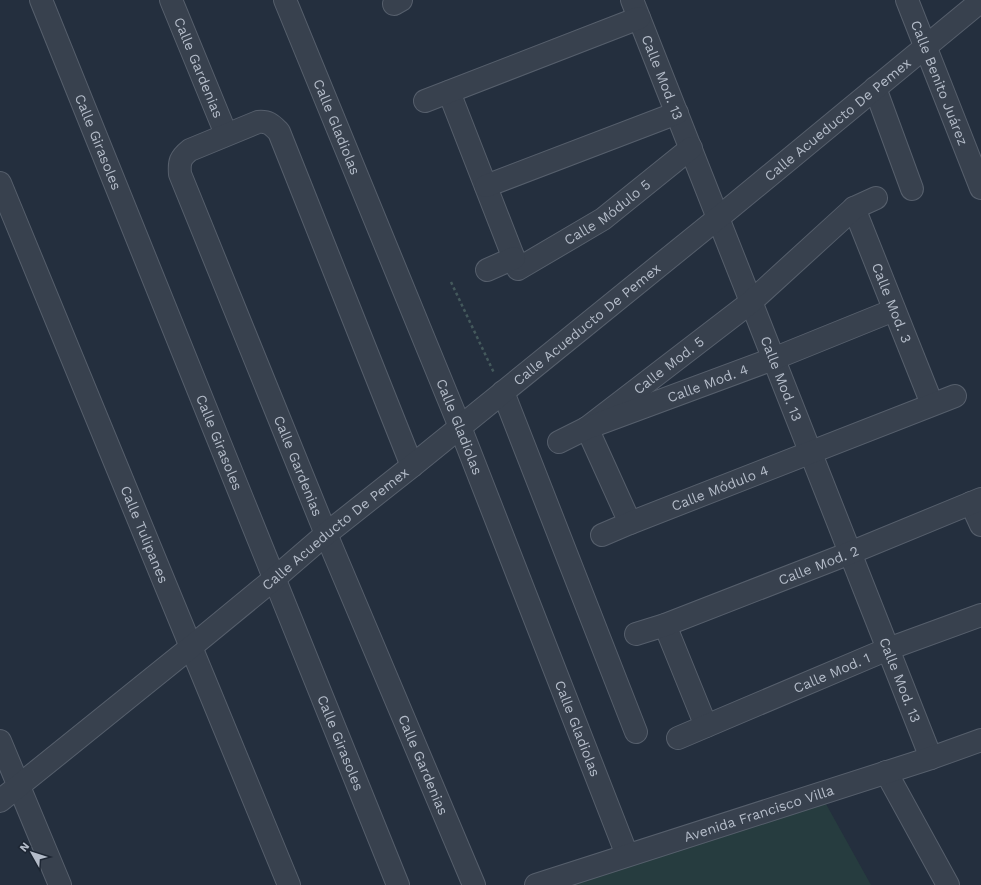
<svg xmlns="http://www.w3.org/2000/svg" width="981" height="885" font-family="'Work Sans',sans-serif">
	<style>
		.green { fill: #263c3f }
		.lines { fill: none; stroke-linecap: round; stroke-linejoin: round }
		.minor-casing { stroke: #565f6c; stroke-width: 24 }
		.tertiary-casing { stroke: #565f6c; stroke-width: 24 }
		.path { stroke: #44595c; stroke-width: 2.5; stroke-dasharray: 3 3; stroke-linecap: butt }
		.minor { stroke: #38414e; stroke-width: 22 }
		.tertiary { stroke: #38414e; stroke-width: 22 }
		.labels { text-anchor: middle; stroke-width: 3; stroke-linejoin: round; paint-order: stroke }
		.street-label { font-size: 14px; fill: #b4bcc9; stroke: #1d2633 }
	</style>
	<rect width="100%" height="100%" fill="#242f3e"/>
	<path class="green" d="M821 795 871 885H556Z"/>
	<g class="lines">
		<g class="minor-casing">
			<g id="minor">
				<path id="s1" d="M41 0 398 885"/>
				<path id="s2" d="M171 0 226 134"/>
				<path id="s3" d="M285 0 460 427 627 855"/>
				<path id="s4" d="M632 0 931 758"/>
				<path id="s5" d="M907 0 981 188"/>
				<path d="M394 4 401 0"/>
				<path d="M875 88 912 189"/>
				<path id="s6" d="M449 92 518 269 603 219 691 148"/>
				<path d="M425 101 639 18"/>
				<path id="s7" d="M0 183 289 885"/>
				<path d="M486 186 677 113"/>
				<path id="s8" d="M854 208 932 404"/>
				<path d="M487 270 514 258"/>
				<path d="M503 392 636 732"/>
				<path id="s9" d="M587 428 751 302 854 208 876 198"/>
				<path d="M587 428 630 523"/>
				<path id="s10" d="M559 442 587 428 773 359 894 310"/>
				<path id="s11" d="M412 466 279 132C272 125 269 121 258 122L190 150C180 158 179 162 180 174L326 534 474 885"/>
				<path d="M971 503 981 525"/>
				<path id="s12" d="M602 535 630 523 955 396"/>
				<path d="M665 625 706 726"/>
				<path id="s13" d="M636 634 665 625 850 553 981 499"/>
				<path id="s14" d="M678 738 888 649 981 615"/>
				<path d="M0 741 60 885"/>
				<path d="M886 772 948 885"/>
				<path id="s15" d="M0 801 191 647 275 578 326 534 412 466 718 218 981 1"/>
			</g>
		</g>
		<g class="tertiary-casing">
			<g id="tertiary">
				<path id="s16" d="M536 885 931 758 981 740"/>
			</g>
		</g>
		<path class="path" d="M451 282 494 373"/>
		<use href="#minor" class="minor"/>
		<use href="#tertiary" class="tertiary"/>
	</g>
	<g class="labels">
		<g class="street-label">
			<text dy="5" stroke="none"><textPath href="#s2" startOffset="73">Calle Gardenias</textPath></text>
			<text dy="5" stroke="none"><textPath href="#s4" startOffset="83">Calle Mod. 13</textPath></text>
			<text dy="5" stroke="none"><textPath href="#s5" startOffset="89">Calle Benito Juárez</textPath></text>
			<text dy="5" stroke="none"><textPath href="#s15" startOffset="1080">Calle Acueducto De Pemex</textPath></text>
			<text dy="5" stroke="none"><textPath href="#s3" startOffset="137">Calle Gladiolas</textPath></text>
			<text dy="5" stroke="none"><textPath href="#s1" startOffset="153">Calle Girasoles</textPath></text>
			<text dy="5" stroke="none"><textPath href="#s6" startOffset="296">Calle Módulo 5</textPath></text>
			<text dy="5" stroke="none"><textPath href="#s8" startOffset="102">Calle Mod. 3</textPath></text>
			<text dy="5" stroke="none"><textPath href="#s15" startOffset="756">Calle Acueducto De Pemex</textPath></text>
			<text dy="5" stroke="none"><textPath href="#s9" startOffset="103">Calle Mod. 5</textPath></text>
			<text dy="5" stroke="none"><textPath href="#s4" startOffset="407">Calle Mod. 13</textPath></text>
			<text dy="5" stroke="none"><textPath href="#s10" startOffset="160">Calle Mod. 4</textPath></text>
			<text dy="5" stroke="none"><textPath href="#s3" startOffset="461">Calle Gladiolas</textPath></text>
			<text dy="5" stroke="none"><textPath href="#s1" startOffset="477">Calle Girasoles</textPath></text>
			<text dy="5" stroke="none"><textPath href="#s11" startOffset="800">Calle Gardenias</textPath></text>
			<text dy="5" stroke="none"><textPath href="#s12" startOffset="127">Calle Módulo 4</textPath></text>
			<text dy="5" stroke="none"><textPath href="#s15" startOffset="432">Calle Acueducto De Pemex</textPath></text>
			<text dy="5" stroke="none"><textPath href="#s7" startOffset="380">Calle Tulipanes</textPath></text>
			<text dy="5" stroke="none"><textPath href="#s13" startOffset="195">Calle Mod. 2</textPath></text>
			<text dy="5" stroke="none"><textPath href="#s14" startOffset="167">Calle Mod. 1</textPath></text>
			<text dy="5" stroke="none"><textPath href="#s4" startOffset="731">Calle Mod. 13</textPath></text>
			<text dy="5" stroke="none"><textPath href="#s3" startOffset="785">Calle Gladiolas</textPath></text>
			<text dy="5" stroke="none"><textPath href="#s1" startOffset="801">Calle Girasoles</textPath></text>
			<text dy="5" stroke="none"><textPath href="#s11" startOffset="1124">Calle Gardenias</textPath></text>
			<text dy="5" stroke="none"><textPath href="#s16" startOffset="234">Avenida Francisco Villa</textPath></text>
		</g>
	</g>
	<g transform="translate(32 853) rotate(309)" stroke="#1d2633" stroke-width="3" paint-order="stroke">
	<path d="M0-3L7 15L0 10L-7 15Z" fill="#b4bcc9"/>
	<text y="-6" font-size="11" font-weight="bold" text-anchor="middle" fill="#b4bcc9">N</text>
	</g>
</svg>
